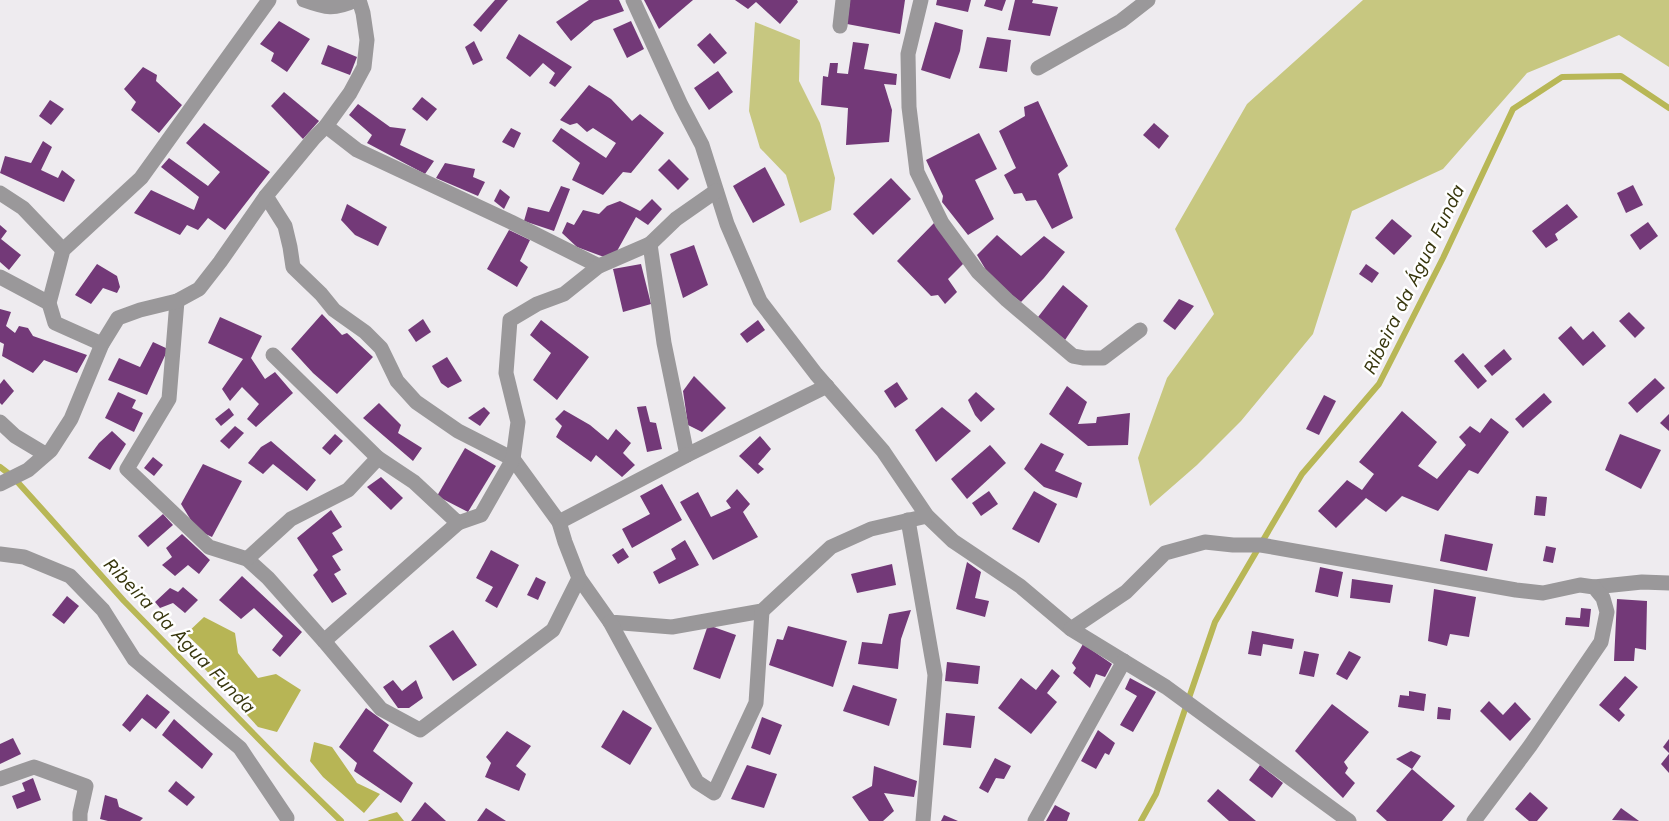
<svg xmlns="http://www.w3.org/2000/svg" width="1669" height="821" font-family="'Work Sans',sans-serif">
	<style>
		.green { fill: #c7c780 }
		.forest { fill: #b7b555 }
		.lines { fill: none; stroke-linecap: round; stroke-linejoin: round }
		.stream { stroke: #b8b756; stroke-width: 6 }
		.building { fill: #733978 }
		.minor { stroke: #9a989a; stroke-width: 15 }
		.labels { text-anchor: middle; stroke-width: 5; stroke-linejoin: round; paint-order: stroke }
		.water-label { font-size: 19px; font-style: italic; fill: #37360d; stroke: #fff }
	</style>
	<rect width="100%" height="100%" fill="#eeebef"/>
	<g class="green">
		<path d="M1363 0H1669V67L1619 35 1527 73 1443 169 1352 211 1313 334 1241 421 1197 465 1150 506 1138 458 1167 378 1214 314 1175 229 1247 104Z"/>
		<path d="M755 22 800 40 799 81 820 123 835 178 831 210 800 223 786 175 760 148 749 111Z"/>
	</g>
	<g class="forest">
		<path d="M204 617 235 633 238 653 258 678 276 674 301 690 277 732 258 727 203 667 205 652 186 634Z"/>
		<path d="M314 742 332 747 357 783 380 794 364 813 323 777 310 761Z"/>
		<path d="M397 812 404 821H368L369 820Z"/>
	</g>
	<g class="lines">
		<g class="stream">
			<path d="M0 467 13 477 41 508 124 601 288 769 341 821"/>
			<path d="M1141 821 1156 794 1215 622 1302 474 1379 384 1443 258 1513 109 1562 77 1621 76 1669 108"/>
		</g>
	</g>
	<g class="building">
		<path d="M495 0H508L481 32 473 25Z"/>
		<path d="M589 0H619L624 11 594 21 571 41 556 22Z"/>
		<path d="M644 0H693L659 29Z"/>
		<path d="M735 0H797L798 2 780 24 756 2 748 9Z"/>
		<path d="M850 0H905L900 34 847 24Z"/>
		<path d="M937 0H971L968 12 936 5Z"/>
		<path d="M986 0H1006L1002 11 984 6Z"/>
		<path d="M1015 0H1033L1032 3 1058 7 1050 36 1008 30Z"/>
		<path d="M279 21 310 39 287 72 271 61 274 53 260 44Z"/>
		<path d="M631 21 644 49 627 58 613 29Z"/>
		<path d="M935 22 963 30 960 51 950 79 921 70Z"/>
		<path d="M710 33 727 53 714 64 697 45Z"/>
		<path d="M519 34 572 67 555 87 549 83 555 73 543 63 530 77 506 58Z"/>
		<path d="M987 37 1011 40 1007 72 979 68Z"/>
		<path d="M474 41 483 60 473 65 465 47Z"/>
		<path d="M853 42 869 44 864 69 897 74 896 85 884 84 892 110 889 142 846 145 848 108 821 105 823 76 828 77 830 63H838L837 73 848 74Z"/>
		<path d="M328 45 357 57 350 75 321 64Z"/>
		<path d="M143 67 157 75 156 81 182 105 159 133 131 110 136 102 124 89Z"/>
		<path d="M718 71 733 92 709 110 694 88Z"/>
		<path d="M589 85 611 99 632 121 640 114 664 133 631 173 623 172 603 195 572 180 580 163 552 141 561 128 606 158 616 143 593 128 587 132 577 123 570 125 560 120Z"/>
		<path d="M284 92 319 121 303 139 271 106Z"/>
		<path d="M422 97 437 109 427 121 412 109Z"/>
		<path d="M50 100 64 109 51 125 39 116Z"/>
		<path d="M1038 101 1068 166 1058 174 1073 218 1052 229 1036 200 1026 201 1022 193 1014 194 1004 175 1016 168 999 131 1025 116 1024 107Z"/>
		<path d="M358 104 390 127 406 129 400 145 434 161 425 174 367 143 372 135 349 115Z"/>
		<path d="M204 123 270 172 225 230 208 218 198 230 187 225 180 235 134 213 151 190 194 210 199 197 161 167 169 158 208 186 220 172 186 143Z"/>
		<path d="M1154 123 1169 136 1159 149 1143 135Z"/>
		<path d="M511 128 521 133 514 148 502 142Z"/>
		<path d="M979 133 997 169 975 180 994 219 968 235 942 202 943 196 926 160Z"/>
		<path d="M43 141 52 147 41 170 58 178 62 170 75 180 64 202 0 173 5 156 31 163Z"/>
		<path d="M669 159 689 179 678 190 658 170Z"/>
		<path d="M445 163 475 169 473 177 485 182 478 196 436 178Z"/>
		<path d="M765 167 785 205 753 223 733 186Z"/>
		<path d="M891 178 911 199 873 235 853 214Z"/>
		<path d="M1633 185 1643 205 1626 213 1617 193Z"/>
		<path d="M561 186 570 189 554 231 524 221 528 207 549 212Z"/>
		<path d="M500 189 510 197 504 209 494 201Z"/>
		<path d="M652 199 662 209 648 225 636 217 612 260 577 247 562 233 567 222 574 225 583 210 599 214 607 206 620 201 640 211Z"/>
		<path d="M347 204 387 227 378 246 355 235 341 220Z"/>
		<path d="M1567 204 1578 217 1555 234 1558 240 1546 248 1532 231Z"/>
		<path d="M1392 219 1412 236 1394 255 1375 238Z"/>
		<path d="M1648 222 1658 236 1640 250 1630 235Z"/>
		<path d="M934 223 952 242 964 263 948 279 957 292 945 304 938 295 931 296 897 261Z"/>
		<path d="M0 225 7 231 1 239 21 255 9 270 0 262Z"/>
		<path d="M509 230 530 240 520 261 528 267 517 287 487 269Z"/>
		<path d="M997 235 1021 256 1044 236 1065 252 1044 278 1021 302 992 280 977 255Z"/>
		<path d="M694 245 708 285 683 298 670 254Z"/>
		<path d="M97 264 117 276 120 287 117 293 103 288 91 304 75 295Z"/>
		<path d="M641 264 651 304 623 312 613 269Z"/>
		<path d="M1366 264 1379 273 1372 283 1359 274Z"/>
		<path d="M1063 285 1088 306 1065 340 1038 317Z"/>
		<path d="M1179 299 1194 306 1175 330 1163 321Z"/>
		<path d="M0 309 11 312 6 326 15 333 19 326 28 328 33 336 87 355 77 373 44 360 33 373 2 356 4 344 0 342Z"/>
		<path d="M1629 312 1645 328 1635 338 1619 321Z"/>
		<path d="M322 314 342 335 347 333 373 357 337 394 313 373 291 349Z"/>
		<path d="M220 317 262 336 251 358 265 379 275 372 293 393 256 427 247 419 259 404 242 387 230 401 222 389 243 359 208 343Z"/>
		<path d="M423 319 431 332 416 342 408 330Z"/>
		<path d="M541 320 589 357 557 400 533 380 551 353 530 335Z"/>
		<path d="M758 320 765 330 747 343 740 334Z"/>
		<path d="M1571 326 1583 340 1593 331 1606 346 1583 366 1558 338Z"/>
		<path d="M153 342 168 349 147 395 108 380 119 358 140 367Z"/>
		<path d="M1504 349 1512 359 1492 376 1484 366Z"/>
		<path d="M1463 353 1487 381 1478 389 1454 361Z"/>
		<path d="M447 357 462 381 448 388 441 383 432 366Z"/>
		<path d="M694 376 726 408 702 432 688 425 683 391Z"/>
		<path d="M1655 378 1665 388 1637 413 1628 403Z"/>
		<path d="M4 379 14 391 2 405 0 403V384Z"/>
		<path d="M897 382 908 399 895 408 884 391Z"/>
		<path d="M1067 386 1087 402 1078 424 1096 423 1097 417 1130 413 1128 445 1088 446 1049 414Z"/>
		<path d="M118 392 136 400 132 408 143 413 134 432 105 418Z"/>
		<path d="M976 392 995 409 981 422 975 415 968 400Z"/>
		<path d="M1544 393 1552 402 1523 428 1515 419Z"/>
		<path d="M1324 395 1336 401 1319 435 1306 429Z"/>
		<path d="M379 403 401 425 398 433 422 448 413 461 363 418Z"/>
		<path d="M646 406 650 422 656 423 662 449 647 452 637 407Z"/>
		<path d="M484 407 490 413 480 426 468 418Z"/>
		<path d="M942 407 971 431 936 462 915 430Z"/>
		<path d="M229 408 234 415 221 426 215 419Z"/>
		<path d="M564 410 590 425 608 440 616 429 631 443 623 453 635 465 622 477 596 455 591 462 556 437 562 426 555 419Z"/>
		<path d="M1402 411 1437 442 1418 466 1437 479 1466 445 1459 437 1470 426 1480 433 1491 418 1509 432 1478 474 1469 470 1438 511 1402 496 1386 512 1366 498 1336 528 1318 511 1347 480 1362 490 1374 474 1359 462Z"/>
		<path d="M1669 414V431L1660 423Z"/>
		<path d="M235 426 244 433 229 449 220 441Z"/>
		<path d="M112 431 126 444 110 470 88 458 99 443Z"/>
		<path d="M335 434 343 441 330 455 322 448Z"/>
		<path d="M1620 434 1661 450 1641 489 1605 470Z"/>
		<path d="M760 436 771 449 758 464 764 469 758 474 739 456Z"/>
		<path d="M271 441 316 480 307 491 273 464 263 474 248 463 261 447Z"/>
		<path d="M1041 443 1064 454 1055 471 1082 483 1077 498 1044 487 1024 469Z"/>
		<path d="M990 445 1006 463 967 499 951 479Z"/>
		<path d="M465 448 496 466 468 512 437 496Z"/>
		<path d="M153 457 163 465 154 476 144 468Z"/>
		<path d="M203 464 242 481 212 537 197 530 181 504Z"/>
		<path d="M381 477 403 498 391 510 367 487Z"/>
		<path d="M662 484 682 520 632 548 622 529 650 514 640 496Z"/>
		<path d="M737 489 750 504 743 512 758 537 713 560 680 502 698 492 711 517 731 508 726 501Z"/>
		<path d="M989 491 998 504 981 516 972 503Z"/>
		<path d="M1034 491 1057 504 1039 543 1012 529Z"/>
		<path d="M1536 496 1547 497 1545 516 1534 515Z"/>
		<path d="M331 510 342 527 332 533 343 550 332 556 341 570 334 574 347 594 332 603 313 575 318 570 297 538Z"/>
		<path d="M163 514 173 525 148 547 138 536Z"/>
		<path d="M182 534 210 560 199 574 188 565 175 576 162 565 172 557 166 548Z"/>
		<path d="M1445 534 1493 544 1487 571 1440 561Z"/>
		<path d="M685 540 699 565 659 584 653 572 676 559 671 549Z"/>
		<path d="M1546 546 1556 548 1553 563 1543 561Z"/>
		<path d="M623 548 629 557 618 564 612 555Z"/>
		<path d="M491 550 519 565 497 608 485 601 493 587 476 578Z"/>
		<path d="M967 562 981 572 975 598 989 601 985 617 956 609Z"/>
		<path d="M892 564 896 585 857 593 851 574Z"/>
		<path d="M1320 567 1343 572 1338 597 1315 592Z"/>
		<path d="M242 576 302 632 280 657 272 650 283 636 254 608 241 619 219 600Z"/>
		<path d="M536 577 546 582 538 600 527 595Z"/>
		<path d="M1352 579 1393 585 1390 603 1350 598Z"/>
		<path d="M183 587 198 600 185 613 173 603 160 608 155 602 170 588 178 592Z"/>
		<path d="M1434 589 1476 597 1469 637 1450 634 1447 646 1428 641Z"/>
		<path d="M67 596 79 606 64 624 52 615Z"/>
		<path d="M1617 599 1647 601 1646 650 1635 648 1634 661H1614Z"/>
		<path d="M1581 608 1591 609 1589 627 1565 625 1566 617 1580 618Z"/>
		<path d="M911 610 901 639 898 669 858 664 862 642 882 644 889 614Z"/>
		<path d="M708 625 736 635 720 679 693 669Z"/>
		<path d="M788 626 847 641 833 687 769 665 777 639 783 640Z"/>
		<path d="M453 630 477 665 453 681 429 646Z"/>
		<path d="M1252 631 1294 639 1292 649 1263 644 1261 656 1248 654Z"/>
		<path d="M1083 644 1112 664 1105 677 1096 674 1090 688 1073 673 1076 668 1072 663Z"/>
		<path d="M1304 651 1319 654 1314 677 1299 674Z"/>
		<path d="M1349 651 1361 657 1347 680 1336 674Z"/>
		<path d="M947 662 980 666 978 684 945 681Z"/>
		<path d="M1052 669 1060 676 1047 693 1057 702 1031 734 998 708 1021 678 1036 690Z"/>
		<path d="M1625 676 1638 687 1619 709 1625 715 1619 722 1599 705Z"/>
		<path d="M1130 678 1156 692 1133 732 1120 725 1137 696 1125 689Z"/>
		<path d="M393 680 402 691 416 680 423 698 409 708H398L383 687Z"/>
		<path d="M853 685 897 699 889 726 843 711Z"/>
		<path d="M1409 691 1426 694 1424 711 1398 707 1400 695 1409 696Z"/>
		<path d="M147 694 170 712 156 729 142 718 130 732 122 725Z"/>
		<path d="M1489 701 1503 715 1515 702 1531 719 1510 741 1480 711Z"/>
		<path d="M1332 704 1369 732 1344 762 1348 768 1345 773 1355 783 1343 798 1295 751Z"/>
		<path d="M1438 707 1451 709 1450 720 1437 719Z"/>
		<path d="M366 708 389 725 373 751 413 783 401 803 354 771 357 763 339 747Z"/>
		<path d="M623 710 652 728 630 765 601 747Z"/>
		<path d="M946 713 975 716 971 748 943 745Z"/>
		<path d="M762 717 782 725 770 755 751 748Z"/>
		<path d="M174 719 213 754 202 769 162 735Z"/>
		<path d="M1098 730 1115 743 1109 755 1105 753 1096 769 1081 761Z"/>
		<path d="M507 731 531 746 516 766 526 774 519 791 485 777 491 763 486 757Z"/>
		<path d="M13 738 21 754 0 764V744Z"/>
		<path d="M1669 739V753L1663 747Z"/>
		<path d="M1411 751 1421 756 1412 769 1455 806 1442 821H1387L1376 811 1412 769 1396 759Z"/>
		<path d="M1669 754V773L1661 764Z"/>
		<path d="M995 758 1011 766 1004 779 996 778 988 793 979 788Z"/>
		<path d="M747 765 777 774 764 808 731 799Z"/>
		<path d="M1260 765 1283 783 1272 798 1249 780Z"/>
		<path d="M874 766 917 781 914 797 884 793 894 811 883 821H869L852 797 872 786Z"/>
		<path d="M33 778 41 800 17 809 12 796 25 791 22 783Z"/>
		<path d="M176 781 195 797 187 806 168 791Z"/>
		<path d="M1218 789 1256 821H1229L1207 801Z"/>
		<path d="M1530 792 1548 808 1537 821H1529L1515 809Z"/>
		<path d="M105 795 117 799 119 807 143 818 140 821H108L100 819Z"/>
		<path d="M425 802 446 821H411Z"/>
		<path d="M1055 805 1070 813 1067 821H1046Z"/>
		<path d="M486 808 506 821H477Z"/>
		<path d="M1621 808 1639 821 1612 820Z"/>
		<path d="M944 815 958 821H941Z"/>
	</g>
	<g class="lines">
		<g class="minor">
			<path d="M304 0C326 8 334 10 356 0"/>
			<path d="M633 0 681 105 702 145 727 224 760 301 816 374 883 451 927 516 953 541 1020 586 1071 629 1166 687 1349 821"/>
			<path d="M921 0 908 54 909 107 917 172 942 223 978 272 1007 300 1073 356 1084 358H1103L1140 330"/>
			<path d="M840 26 843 0"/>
			<path d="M1038 68 1121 21 1148 0"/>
			<path d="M326 126 357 150 511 222 599 266"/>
			<path d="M716 191 676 219 650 244 664 343 687 455 827 386"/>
			<path d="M0 193 23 208 63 250"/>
			<path d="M266 196 285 226 290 247 293 267 321 294 334 310 365 332 381 348 397 381 416 402 458 431 513 459 559 522 565 542 579 578 610 622 672 627 762 611 831 547 871 529 927 516"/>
			<path d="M0 277 49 303"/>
			<path d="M177 301 169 399 127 469 209 547 247 559 268 578 324 641 381 709 420 730 553 630 579 578"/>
			<path d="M102 344 55 323 49 303 63 250 141 178 269 0"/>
			<path d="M0 422 15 436 45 454"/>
			<path d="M378 458 414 482 458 523 481 515 513 459 518 422 506 373 510 320 537 304 564 294 599 266 650 244"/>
			<path d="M0 484 28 470 51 450 71 419 102 344 118 318 140 310 177 301 199 289 220 262 266 196 314 138 326 126 350 93 364 67 367 40 363 13 359 0"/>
			<path d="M908 520 935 675 923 821"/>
			<path d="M559 522 687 455"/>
			<path d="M0 554 24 557 70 576 103 610 134 659 240 748 287 818"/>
			<path d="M247 559 291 519 348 490 378 458 273 355"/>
			<path d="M1594 587 1642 582 1669 583"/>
			<path d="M610 622 697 782 714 793 756 703 762 611"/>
			<path d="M1071 629 1126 592 1165 553 1205 542 1233 545H1261L1516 590 1543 593 1580 585 1594 587 1603 598 1607 612 1601 642 1530 746 1474 821"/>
			<path d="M324 641 458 523"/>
			<path d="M0 779 34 767 86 786 80 813V821"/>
			<path d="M1035 821 1124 661"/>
		</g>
	</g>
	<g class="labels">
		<g class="water-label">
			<text transform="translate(1413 279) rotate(-64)" y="7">Ribeira da Água Funda</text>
			<text transform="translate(180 635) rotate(46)" y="7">Ribeira da Água Funda</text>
		</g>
	</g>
</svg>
